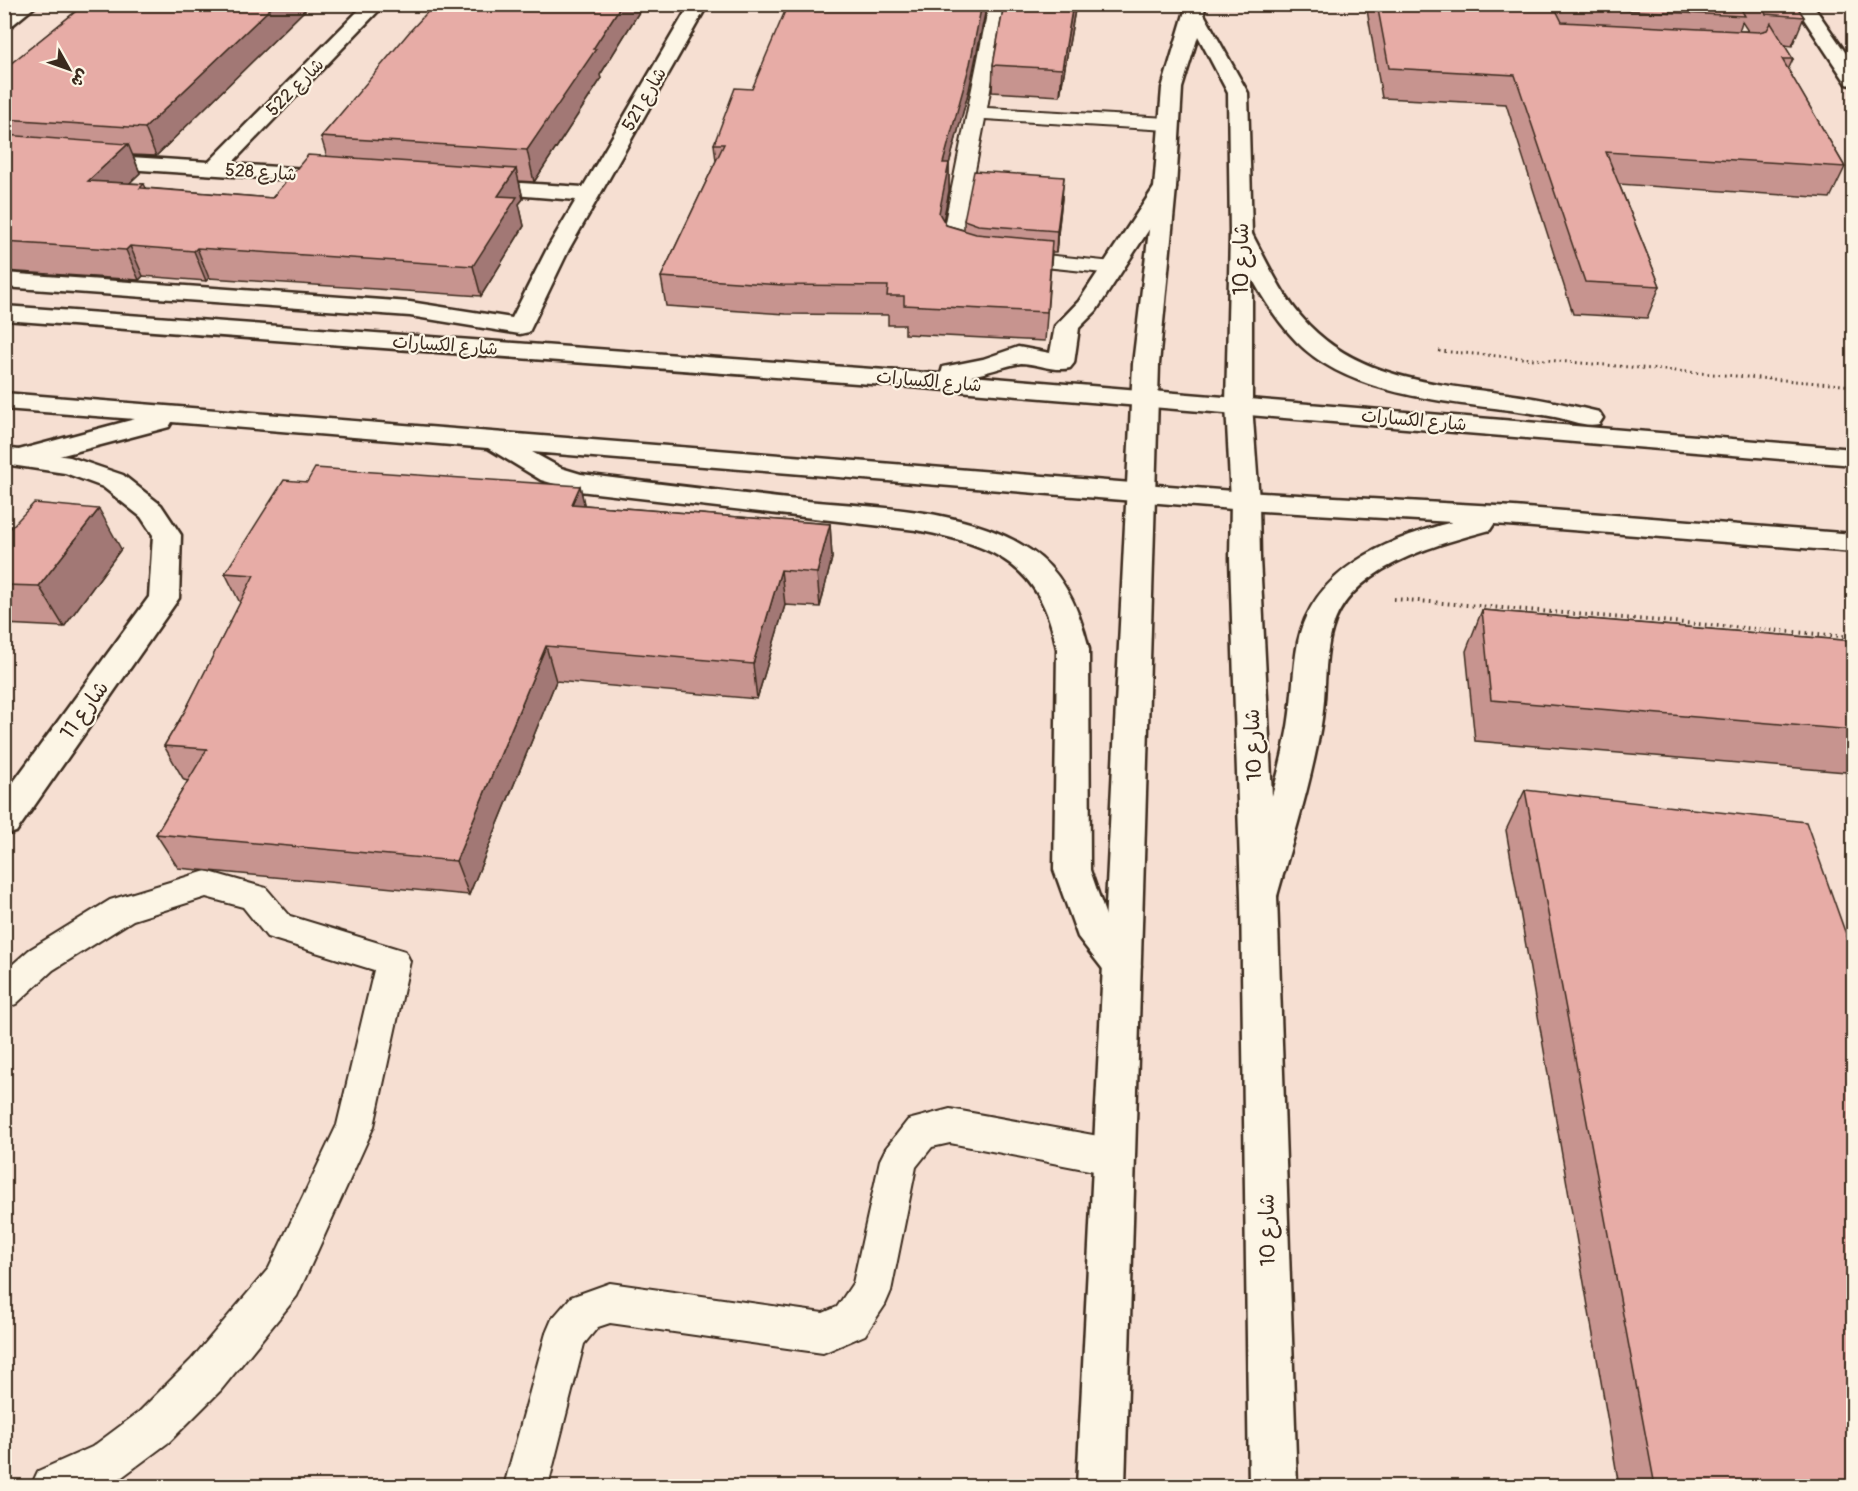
<svg xmlns="http://www.w3.org/2000/svg" width="1858" height="1491" font-family="Pangolin,'Playpen Sans Arabic',sans-serif">
	<style>
		.built { fill: #f6dfd2 }
		.lines { fill: none; stroke-linecap: round; stroke-linejoin: round }
		.service-casing { stroke: #3b2a1e; stroke-width: 4 }
		.minor-casing { stroke: #3b2a1e; stroke-width: 5 }
		.tertiary-casing { stroke: #3b2a1e; stroke-width: 5 }
		.path-far1 { stroke: #3b2a1e; stroke-width: 3; stroke-dasharray: 1.5 4; stroke-linecap: butt }
		.path { stroke: #3b2a1e; stroke-width: 4; stroke-dasharray: 1.5 4.5; stroke-linecap: butt }
		.service { fill: #fcf5e5; fill-rule: evenodd }
		.minor { fill: #fcf5e5; fill-rule: evenodd }
		.tertiary { fill: #fcf5e5; fill-rule: evenodd }
		.wall { fill: #c7948f; stroke: #3b2a1e; stroke-width: 1.5; fill-rule: evenodd }
		.shaded-wall { fill: #a27874; stroke: #3b2a1e; stroke-width: 1.5 }
		.building { fill: #e7aca6; stroke: #3b2a1e; stroke-width: 1.5 }
		.labels { text-anchor: middle; stroke-width: 4.5; stroke-linejoin: round; paint-order: stroke }
		.far-street-label { font-size: 18px; fill: #3b2a1e; stroke: #fcf5e5 }
		.street-label { font-size: 21px; fill: #3b2a1e; stroke: #fcf5e5 }
	</style>
	<rect width="100%" height="100%" fill="#fcf5e5"/>
	<filter id="ink" filterUnits="userSpaceOnUse"><feTurbulence type="fractalNoise" baseFrequency=".0167" numOctaves="2"/><feDisplacementMap in="SourceGraphic" scale="12" xChannelSelector="R" yChannelSelector="G"/><feConvolveMatrix kernelMatrix="1 2 1 2 8 2 1 2 1" color-interpolation-filters="sRGB"/></filter>
	<g filter="url(#ink)">
		<rect class="built" x="5" y="5" width="1848" height="1481"/>
		<g class="lines">
			<g class="service-casing">
				<g id="service">
					<path d="M989 4H1005L987 108 1168 118 1175 120 1177 124 1175 128 1168 130 985 119 961 242 977 248 1113 262 1120 264 1124 268 1120 272 1113 274 976 260 948 252 941 242Z"/>
					<path d="M206 871 266 888 290 916 405 951 410 961 374 1126 297 1296 221 1390 169 1442 122 1477 102 1486H31L38 1471 92 1447 139 1412 191 1360 269 1268 337 1125 374 970 267 937 243 907 206 897 133 920 53 970 16 1004 4 1009V972L29 950 110 900Z"/>
					<path d="M950 1109 1115 1139 1128 1145 1134 1157 1128 1169 1115 1175 950 1143 932 1147 916 1167 891 1291 885 1305 865 1335 823 1353 610 1323 598 1327 584 1344 548 1486H504L546 1333 552 1319 571 1297 610 1283 823 1313 837 1307 853 1283 880 1160 886 1148 908 1120Z"/>
				</g>
			</g>
			<g class="minor-casing">
				<g id="minor">
					<path d="M17 4H38L10 27 4 28V14Z"/>
					<path d="M365 4H385L231 164 338 171 346 172 349 177 346 182 338 183 4 161V149L209 162Z"/>
					<path d="M690 4H708L569 249 529 332 520 334 410 316 4 287V273L410 302 512 318 547 249 576 200 476 192 468 191 465 186 468 181 476 180 583 187Z"/>
					<path d="M1187 4H1205L1204 14 1248 93 1252 234V405L1259 501 1260 558 1277 896 1297 1486H1249L1241 896 1230 558 1231 501 1226 405 1230 234 1228 93 1198 36 1182 88 1176 188 1159 364 1125 1486H1077L1133 364 1154 188 1162 88Z"/>
					<path d="M1794 4H1812L1854 65V86L1847 84Z"/>
					<path d="M4 448 70 457 123 475 161 505 181 535 179 598 16 832 4 835V795L149 597 153 535 141 517 103 487 65 473 4 464Z"/>
				</g>
			</g>
			<g class="tertiary-casing">
				<g id="tertiary">
					<path d="M1165 182 1173 183 1176 188 1096 311 1079 328 1074 363 1070 368C1054 372 1039 364 1022 363 1015 363 983 374 971 376L1854 449V465L898 386 4 320V306L941 374 943 367 983 359 1018 347 1050 353 1055 326 1079 301 1157 183Z"/>
					<path d="M1241 227 1249 229 1252 234C1270 268 1287 307 1317 333 1370 381 1446 385 1514 395 1543 399 1571 405 1599 412L1603 418 1599 424C1584 427 1570 420 1555 417 1540 414 1525 412 1510 410 1441 401 1348 394 1297 342 1267 311 1248 272 1230 234L1233 229Z"/>
					<path d="M4 393 1245 492 1514 507 1854 534V552L1494 524 1490 530C1435 545 1349 567 1332 630 1323 661 1327 693 1321 725 1311 783 1293 839 1277 896L1272 906 1259 911 1246 906 1241 896C1257 844 1276 791 1286 737 1293 706 1292 673 1298 642 1313 569 1388 539 1452 522L1245 510 532 452 561 468 581 474C653 483 725 492 797 500 872 508 966 507 1030 550 1064 572 1080 611 1089 649L1090 870 1107 919 1135 955 1141 966 1135 977 1122 982 1109 977 1078 937 1054 870 1057 649C1041 565 995 545 916 530L579 491 541 480 488 448 172 422 169 427 25 465 15 463 11 457 15 451 135 419 4 409Z"/>
				</g>
			</g>
			<path class="path-far1" d="M1439 351 1854 386"/>
			<path class="path" d="M1394 599 1854 637"/>
			<use href="#service" class="service"/>
			<use href="#minor" class="minor"/>
			<use href="#tertiary" class="tertiary"/>
		</g>
		<g class="wall">
			<path d="M85 4H311L156 156 133 155 140 173 129 183 144 184 146 188 272 198 327 157 321 137 435 4H644L600 75 601 79 534 182 519 181 523 199 519 204 524 226 481 296 209 278 206 281 143 276 139 280 4 271V69Z"/>
			<path d="M1004 4H1076L1060 96 992 92 993 65Z"/>
			<path d="M1366 4H1795L1804 17 1792 46 1784 45 1793 59 1788 70 1845 167 1830 198 1619 184 1660 286 1647 318 1573 314 1506 104 1382 98ZM1742 22 1748 31H1739Z"/>
			<path d="M752 89 969 90 949 164V191L943 220 946 225 964 230V220L1062 198 1056 252H1052L1045 341 905 334V325H888V315L786 314 666 306 661 277 716 161 714 144Z"/>
			<path d="M307 482 580 486 584 505 830 524 832 558 820 607 785 605 757 699 556 681 469 895 178 868 156 834 188 781 184 780 164 746 185 711 240 603 225 573Z"/>
			<path d="M4 535 121 549 64 627 4 624Z"/>
			<path d="M1482 610 1854 641V794L1846 772 1475 741 1466 651Z"/>
			<path d="M1525 790 1854 1486H1619L1506 830Z"/>
		</g>
		<g class="shaded-wall">
			<path d="M275 4H311L156 156 145 128Z"/>
			<path d="M622 4H644L600 75 601 79 534 182 527 150Z"/>
			<path d="M982 4H987L969 90 949 164V191L939 242V213L943 163Z"/>
			<path d="M1073 4H1076L1060 96 1062 69Z"/>
			<path d="M128 144 140 173 101 211 88 181Z"/>
			<path d="M516 169 523 199 519 204 524 226 481 296 473 266 498 196Z"/>
			<path d="M1064 177 1062 198 1056 252 1057 231Z"/>
			<path d="M130 246 143 276 139 280 126 250Z"/>
			<path d="M197 248 209 278 206 281 194 251Z"/>
			<path d="M580 486 588 521 572 504Z"/>
			<path d="M99 509 121 549 64 627 39 586Z"/>
			<path d="M830 524 832 558 820 607 817 573Z"/>
			<path d="M781 570 785 605 757 699 753 664Z"/>
			<path d="M546 646 556 681 469 895 456 861Z"/>
		</g>
		<g class="building">
			<path d="M85 4H275L145 128 4 119V69Z"/>
			<path d="M435 4H622L593 49H596L527 150 321 137 411 30Z"/>
			<path d="M788 4H982L970 64 943 163H949L939 213 946 225 976 234 1052 241 1047 312 904 305V296H887L888 286 783 285 661 277 724 144H714L735 88 752 89Z"/>
			<path d="M1004 4H1073L1062 69 993 65Z"/>
			<path d="M1377 4H1553L1562 22 1759 32 1767 30 1771 23 1793 59H1782L1845 167 1606 152 1660 286 1585 282 1515 75 1389 68Z"/>
			<path d="M1573 4H1738L1745 16 1575 8Z"/>
			<path d="M1760 4H1795L1804 17 1766 14Z"/>
			<path d="M4 135 128 144 88 181 144 184 140 188 272 198 308 155 516 169 498 196 517 197 473 266 197 248 194 251 130 246 126 250 4 242Z"/>
			<path d="M974 171 1064 177 1057 231 978 225 964 220Z"/>
			<path d="M315 468 580 486 572 504 830 524 817 573 781 570 753 664 546 646 456 861 156 834 207 749 164 746 185 711 254 575 225 573 284 480 307 482Z"/>
			<path d="M34 503 99 509 39 586 4 585V535Z"/>
			<path d="M1482 610 1854 641V730L1491 700Z"/>
			<path d="M1525 790 1806 822 1854 957V1486H1655Z"/>
		</g>
	</g>
	<g class="labels">
		<g class="far-street-label">
			<text transform="translate(295 87) rotate(-45)" y="6">شارع 522</text>
			<text transform="translate(644 99) rotate(-60)" y="6">شارع 521</text>
			<text transform="translate(261 172) rotate(4)" y="6">شارع 528</text>
			<text transform="translate(445 345) rotate(4)" y="6">شارع الكسارات</text>
			<text transform="translate(929 381) rotate(5)" y="6">شارع الكسارات</text>
			<text transform="translate(1414 420) rotate(5)" y="6">شارع الكسارات</text>
		</g>
		<g class="street-label">
			<text transform="translate(1241 259) rotate(-90)" y="7">شارع 10</text>
			<text transform="translate(84 710) rotate(-54)" y="7">شارع 11</text>
			<text transform="translate(1253 745) rotate(-92)" y="7">شارع 10</text>
			<text transform="translate(1267 1230) rotate(-91)" y="7">شارع 10</text>
		</g>
	</g>
	<rect width="1858" height="1491" fill="none" stroke="#fcf5e5" stroke-width="24"/>
	<rect x="12" y="12" width="1834" height="1467" fill="none" stroke="#3b2a1e" stroke-width="2" filter="url(#ink)"/>
	<g transform="translate(69 69) rotate(130)" stroke="#fcf5e5" stroke-width="4.5" paint-order="stroke">
	<path d="M0-4.5L10 22L0 15L-10 22Z" fill="#3b2a1e"/>
	<text y="-9" font-size="16" font-weight="bold" text-anchor="middle" fill="#3b2a1e">ش</text>
	</g>
</svg>
